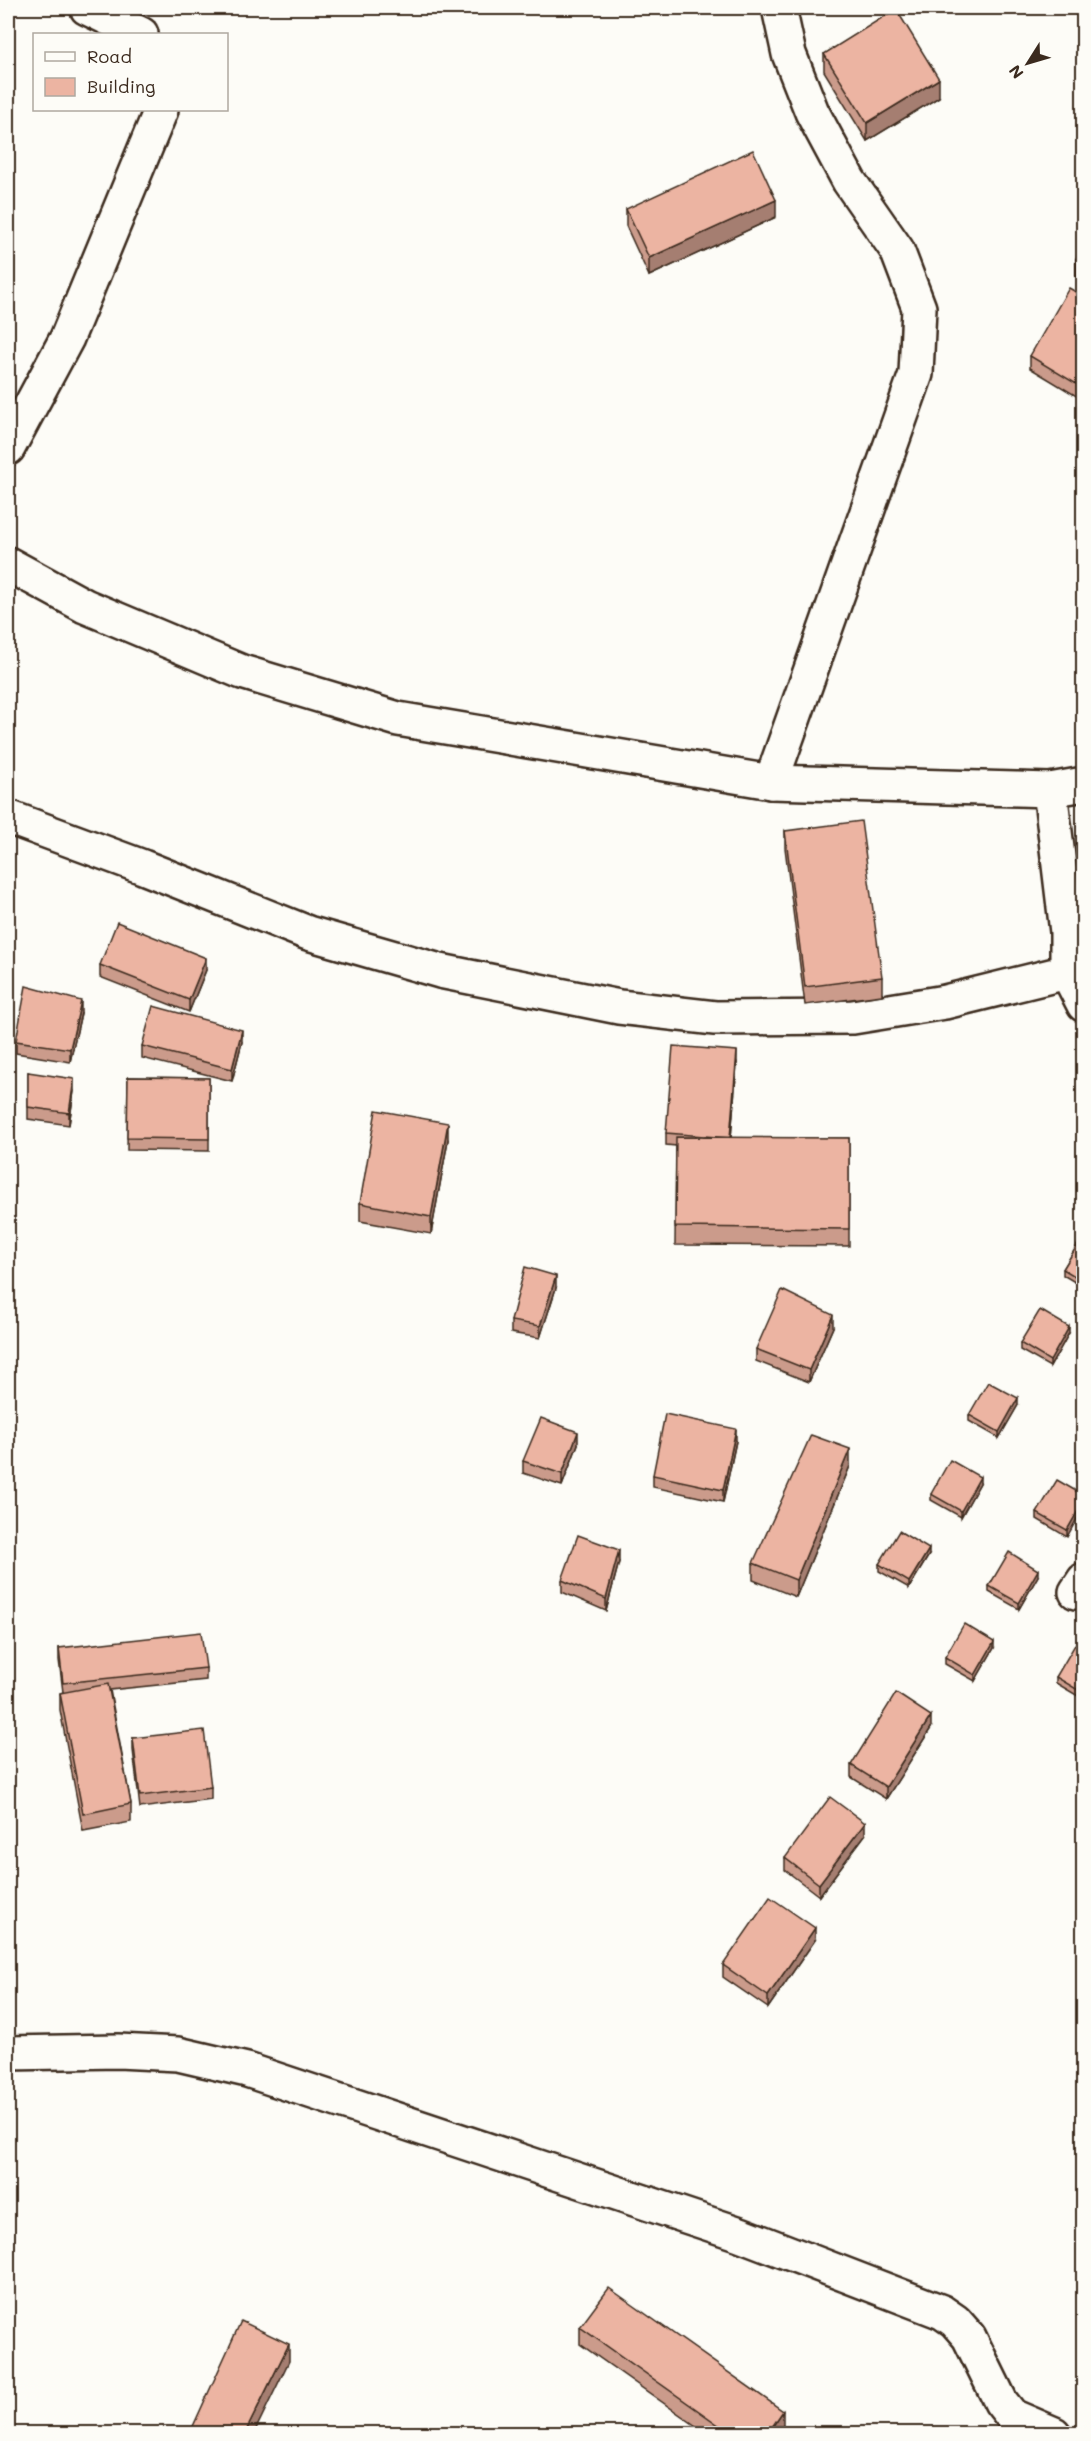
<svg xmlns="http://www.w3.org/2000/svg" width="1091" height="2441" font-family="Mali,sans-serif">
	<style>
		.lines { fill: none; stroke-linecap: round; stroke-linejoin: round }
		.street-casing { stroke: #3b2a1e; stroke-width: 38 }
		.secondary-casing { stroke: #3b2a1e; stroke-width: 38 }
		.street { stroke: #fdfcf7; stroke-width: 33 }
		.secondary { stroke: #fdfcf7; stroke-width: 33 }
		.wall { fill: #cb9b8b; stroke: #3b2a1e; stroke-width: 1.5 }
		.shaded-wall { fill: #a57e71; stroke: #3b2a1e; stroke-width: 1.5 }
		.building { fill: #ecb4a2; stroke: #3b2a1e; stroke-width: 1.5 }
	</style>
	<rect width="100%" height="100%" fill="#fdfcf7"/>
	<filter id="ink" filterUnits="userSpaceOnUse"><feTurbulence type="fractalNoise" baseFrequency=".0167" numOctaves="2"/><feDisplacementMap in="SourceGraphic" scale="12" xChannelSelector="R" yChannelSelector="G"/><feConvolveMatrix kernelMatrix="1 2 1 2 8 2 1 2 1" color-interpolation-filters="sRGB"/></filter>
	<g filter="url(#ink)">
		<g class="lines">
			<g class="street-casing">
				<g id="street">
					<path d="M87 8 141 34"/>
					<path d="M8 448 67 338 161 110"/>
					<path d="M771 782 916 374 919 308 897 250 849 181 812 112 789 54 779 8"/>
					<path d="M1050 790 1067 932V972L1084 1005"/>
					<path d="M8 817 143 867 308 933 440 971 619 1007 715 1018 853 1017 945 1002 1067 972"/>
					<path d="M1076 1592 1084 1580"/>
					<path d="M8 2053 118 2051 178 2054 247 2070 740 2234 942 2312 955 2321 969 2337 1001 2402 1012 2416 1054 2434"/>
				</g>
			</g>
			<g class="secondary-casing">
				<path id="secondary" d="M8 564 85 606 242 672 398 719 771 782 1050 790 1084 784"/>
			</g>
			<use href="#street" class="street"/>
			<use href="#secondary" class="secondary"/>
		</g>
		<g class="wall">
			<path d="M824 54 939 97 867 141 824 71Z"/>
			<path d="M626 209 776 217 649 276 626 226Z"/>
			<path d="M1083 244V280L1076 276V259Z"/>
			<path d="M1083 296V400L1030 368V356Z"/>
			<path d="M785 831 882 977V995L805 1005 785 848Z"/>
			<path d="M100 965 206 970 189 1012 100 977Z"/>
			<path d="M81 1013 70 1062 16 1053V1041Z"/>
			<path d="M242 1042 232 1081 142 1058V1046Z"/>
			<path d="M737 1063 731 1138H849V1246L675 1245 676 1146 666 1145V1133Z"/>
			<path d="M28 1072 74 1091 69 1125 28 1119Z"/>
			<path d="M128 1077 209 1078V1151L127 1150Z"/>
			<path d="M448 1140 431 1234 360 1221V1203Z"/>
			<path d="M1083 1236V1287L1063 1275V1269Z"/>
			<path d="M556 1288 540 1338 511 1333V1321Z"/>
			<path d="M833 1327 809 1382 756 1361V1349Z"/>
			<path d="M1069 1333 1050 1367 1020 1350V1343Z"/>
			<path d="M1018 1405 999 1438 969 1421V1415Z"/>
			<path d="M736 1441 723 1502 653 1487V1475Z"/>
			<path d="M578 1444 562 1486 523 1473V1461Z"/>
			<path d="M850 1466 796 1597 753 1580V1563Z"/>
			<path d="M980 1483 961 1517 931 1500V1494Z"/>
			<path d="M1083 1495 1067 1537 1037 1519V1513Z"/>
			<path d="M929 1555 909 1588 879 1571V1564Z"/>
			<path d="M619 1562 606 1611 562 1592V1580Z"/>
			<path d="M1038 1576 1019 1609 989 1592V1586Z"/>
			<path d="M59 1648 206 1668V1680L110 1690 131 1804V1822L83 1831 60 1710V1693L63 1692 59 1660Z"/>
			<path d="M994 1648 975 1681 945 1664V1657Z"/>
			<path d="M1083 1648V1699L1056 1683V1677Z"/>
			<path d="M931 1728 886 1799 851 1777V1765Z"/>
			<path d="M133 1738 211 1787V1799L140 1808 133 1750Z"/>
			<path d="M865 1835 819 1896 785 1870V1858Z"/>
			<path d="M815 1940 768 2008 723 1977V1965Z"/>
			<path d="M580 2327 783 2429 780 2433H706L580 2344Z"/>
		</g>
		<g class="shaded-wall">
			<path d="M939 79V97L867 141V123Z"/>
			<path d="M776 200V217L649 276V258Z"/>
			<path d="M206 958V970L189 1012V1000Z"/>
			<path d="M81 1001V1013L70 1062V1049Z"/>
			<path d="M242 1030V1042L232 1081V1069Z"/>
			<path d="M737 1051V1063L730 1150V1138Z"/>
			<path d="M74 1079V1091L69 1125V1113Z"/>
			<path d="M448 1123V1140L431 1234V1217Z"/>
			<path d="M556 1276V1288L540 1338V1326Z"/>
			<path d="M833 1315V1327L809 1382V1370Z"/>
			<path d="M1069 1327V1333L1050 1367V1361Z"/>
			<path d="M1018 1398V1405L999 1438V1432Z"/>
			<path d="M736 1429V1441L723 1502V1490Z"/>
			<path d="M578 1432V1444L562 1486V1474Z"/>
			<path d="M850 1449V1466L796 1597V1580Z"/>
			<path d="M980 1477V1483L961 1517V1511Z"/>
			<path d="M1083 1502V1508L1067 1537V1530Z"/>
			<path d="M929 1549V1555L909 1588V1582Z"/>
			<path d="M619 1550V1562L606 1611V1599Z"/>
			<path d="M1038 1570V1576L1019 1609V1603Z"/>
			<path d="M994 1642V1648L975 1681V1675Z"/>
			<path d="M931 1716V1728L886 1799V1787Z"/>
			<path d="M865 1823V1835L819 1896V1884Z"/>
			<path d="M815 1928V1940L768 2008V1996Z"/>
			<path d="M289 2344V2361L254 2433H245Z"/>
			<path d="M783 2411V2429L780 2433H768Z"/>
		</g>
		<g class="building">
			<path d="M896 9 939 79 867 123 824 54Z"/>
			<path d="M753 150 776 200 649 258 626 209Z"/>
			<path d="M1083 244V263L1076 259Z"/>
			<path d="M1069 288 1083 296V388L1030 356Z"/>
			<path d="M861 821 882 977 805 987 785 831Z"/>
			<path d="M117 922 206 958 189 1000 100 965Z"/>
			<path d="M26 986 81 1001 70 1049 16 1041Z"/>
			<path d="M153 1006 242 1030 232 1069 142 1046Z"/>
			<path d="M673 1046 737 1051 730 1138 666 1133Z"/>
			<path d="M28 1072 74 1079 69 1113 28 1107Z"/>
			<path d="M128 1077 209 1078V1139L127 1138Z"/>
			<path d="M376 1110 448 1123 431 1217 360 1203Z"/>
			<path d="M676 1137 849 1138V1229L675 1227Z"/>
			<path d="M1083 1236V1281L1063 1269Z"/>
			<path d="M525 1267 556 1276 540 1326 511 1321Z"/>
			<path d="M782 1290 833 1315 809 1370 756 1349Z"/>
			<path d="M1040 1310 1069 1327 1050 1361 1020 1343Z"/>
			<path d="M988 1382 1018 1398 999 1432 969 1415Z"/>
			<path d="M665 1414 736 1429 723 1490 653 1475Z"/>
			<path d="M541 1418 578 1432 562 1474 523 1461Z"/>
			<path d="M811 1435 850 1449 796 1580 753 1563Z"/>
			<path d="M950 1460 980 1477 961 1511 931 1494Z"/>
			<path d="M1057 1480 1083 1495V1502L1067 1530 1037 1513Z"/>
			<path d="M899 1531 929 1549 909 1582 879 1564Z"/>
			<path d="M578 1535 619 1550 606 1599 562 1580Z"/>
			<path d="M1009 1552 1038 1570 1019 1603 989 1586Z"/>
			<path d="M964 1624 994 1642 975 1675 945 1657Z"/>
			<path d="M201 1632 206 1668 63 1683 59 1648Z"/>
			<path d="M1076 1643 1083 1648V1693L1056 1677Z"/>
			<path d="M108 1684 131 1804 83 1814 60 1693Z"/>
			<path d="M896 1693 931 1716 886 1787 851 1765Z"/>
			<path d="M204 1730 211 1787 140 1796 133 1738Z"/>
			<path d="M830 1797 865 1823 819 1884 785 1858Z"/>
			<path d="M770 1897 815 1928 768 1996 723 1965Z"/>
			<path d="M609 2288 783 2411 768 2433H730L580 2327Z"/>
			<path d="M241 2321 289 2344 245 2433H190Z"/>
		</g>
	</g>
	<rect width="1091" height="2441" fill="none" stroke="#fdfcf7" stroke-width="30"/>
	<rect x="15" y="15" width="1061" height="2411" fill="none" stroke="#3b2a1e" stroke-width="2" filter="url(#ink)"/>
	<rect x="33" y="33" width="195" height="78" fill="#fdfcf7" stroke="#afa8a0" stroke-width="1.5"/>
	<rect x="45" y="52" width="30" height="9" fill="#fdfcf7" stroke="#afa8a0" stroke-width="1.5"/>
	<text x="87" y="63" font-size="18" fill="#3b2a1e">Road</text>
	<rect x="45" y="78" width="30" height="18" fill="#ecb4a2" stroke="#afa8a0" stroke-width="1.5"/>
	<text x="87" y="93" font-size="18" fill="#3b2a1e">Building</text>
	<g transform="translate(1028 63) rotate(233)" stroke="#fdfcf7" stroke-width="4.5" paint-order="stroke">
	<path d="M0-4.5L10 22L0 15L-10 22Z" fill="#3b2a1e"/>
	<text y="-9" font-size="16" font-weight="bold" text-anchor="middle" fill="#3b2a1e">N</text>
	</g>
</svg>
